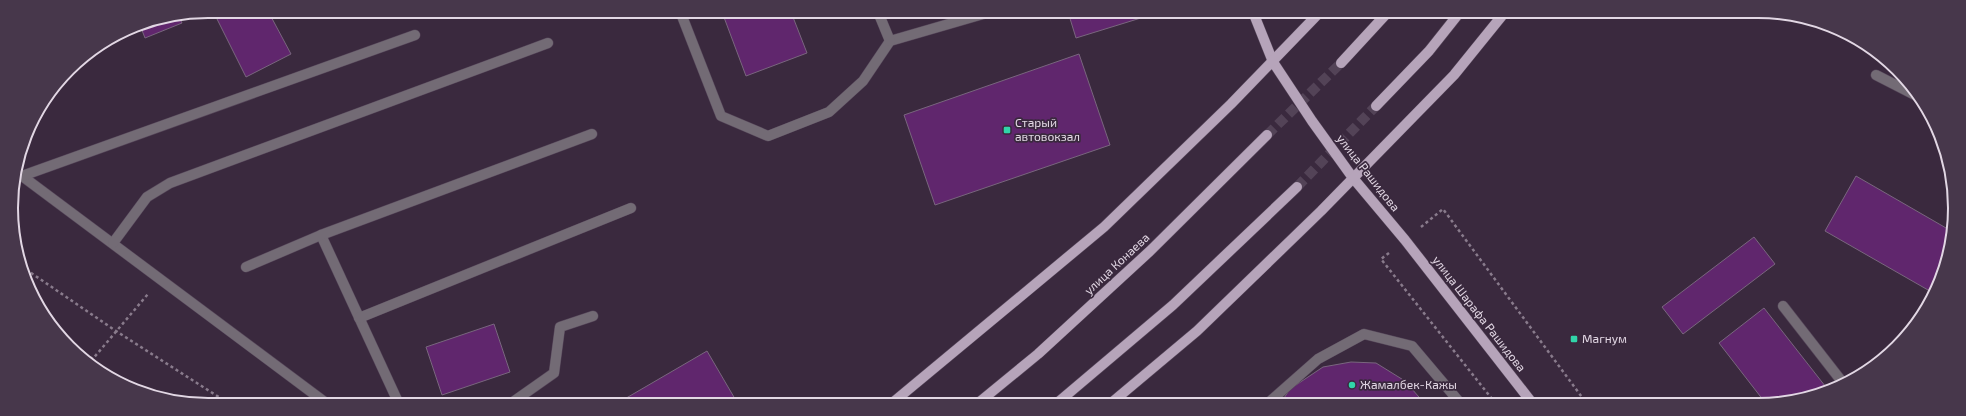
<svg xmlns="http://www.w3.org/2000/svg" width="1966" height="416" font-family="'Exo 2',sans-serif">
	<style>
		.building { fill: #60266d; stroke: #79667e }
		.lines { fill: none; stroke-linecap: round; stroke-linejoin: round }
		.major-tunnel { stroke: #534357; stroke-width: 10; stroke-dasharray: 10 5; stroke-linecap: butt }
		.minor-casing { stroke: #554559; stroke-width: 11 }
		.major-casing { stroke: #554559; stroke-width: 11 }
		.path { stroke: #897b8c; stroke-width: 2.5; stroke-dasharray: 3 3; stroke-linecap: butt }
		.minor { stroke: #736b75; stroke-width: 10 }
		.major { stroke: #b6a4ba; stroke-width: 10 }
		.poi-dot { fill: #31d4a9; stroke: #3a293e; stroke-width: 1.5 }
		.labels { text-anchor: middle; stroke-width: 3.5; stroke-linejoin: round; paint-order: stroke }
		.poi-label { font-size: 12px; fill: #e2d7e4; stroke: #3a293e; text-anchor: start }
		.street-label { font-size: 12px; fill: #e2d7e4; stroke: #3a293e }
		.rim { fill: none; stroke: #e2d7e4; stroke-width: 2 }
	</style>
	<rect width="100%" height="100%" fill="#3a293e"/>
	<g class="building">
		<path d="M233 11H268L291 54 246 77 217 19Z"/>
		<path d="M722 12H791L807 53 746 76Z"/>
		<path d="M1068 12H1157V13L1076 38Z"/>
		<path d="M179 17 182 23 145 38 140 25Z"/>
		<path d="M1079 54 1110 145 935 205 904 115Z"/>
		<path d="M1856 176 1953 232 1935 294 1825 231Z"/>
		<path d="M1754 237 1775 264 1683 334 1662 307Z"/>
		<path d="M1764 308 1829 391 1767 405 1719 343Z"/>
		<path d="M494 324 510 372 442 395 426 347Z"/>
		<path d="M707 351 738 404H616Z"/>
		<path d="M1351 362 1376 363 1405 381 1425 404H1280L1290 389 1323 367Z"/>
	</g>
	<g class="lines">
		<g class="major-tunnel">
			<path d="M1267 135 1341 63"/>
			<path d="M1297 187 1376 106"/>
		</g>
		<g class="minor-casing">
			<g id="minor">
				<path d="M680 11 721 116 768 136 829 112 863 81 890 41 990 12"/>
				<path d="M878 12 890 41"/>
				<path d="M1876 75 1919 97"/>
				<path d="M18 173 326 403"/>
				<path d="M22 176 415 35"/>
				<path d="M321 235 399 404"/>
				<path d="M113 243 147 197 170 183 548 43"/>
				<path d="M246 267 321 235 592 134"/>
				<path d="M1783 306 1843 383"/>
				<path d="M359 318 631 208"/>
				<path d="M510 404 554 373 560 327 593 316"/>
				<path d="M1267 404 1318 359 1364 334 1412 346 1461 404"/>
			</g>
		</g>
		<g class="major-casing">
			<g id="major">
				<path d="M1253 12 1273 62 1312 121 1353 178 1405 240 1533 404"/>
				<path d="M1341 63 1388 12"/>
				<path d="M1376 106 1429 51 1460 12"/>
				<path d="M891 404 1104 227 1231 104 1320 12"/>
				<path d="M977 404 1038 354 1150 251 1267 135"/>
				<path d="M1056 404 1173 305 1297 187"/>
				<path d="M1110 404 1197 331 1321 211 1454 75 1505 12"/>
			</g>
		</g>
		<g class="path">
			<path d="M1421 227 1443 209 1587 404"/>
			<path d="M1389 253 1381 259 1496 404"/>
			<path d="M21 266 116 331 228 403"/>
			<path d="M60 338 93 359"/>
			<path d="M91 361 148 294"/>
		</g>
		<use href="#minor" class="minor"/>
		<use href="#major" class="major"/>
	</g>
	<g class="poi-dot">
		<rect x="1003" y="126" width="8" height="8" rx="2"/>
		<rect x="1570" y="335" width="8" height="8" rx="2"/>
		<circle cx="1352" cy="385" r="4"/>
	</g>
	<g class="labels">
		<g class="poi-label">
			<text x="1015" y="127">Старый<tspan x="1015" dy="14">автовокзал</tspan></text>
			<text x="1582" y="343">Магнум</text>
			<text x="1360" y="389">Жамалбек-Кажы</text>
		</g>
		<g class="street-label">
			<text transform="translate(1368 173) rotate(52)" y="4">улица Рашидова</text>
			<text transform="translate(1117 264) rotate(-43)" y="4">улица Конаева</text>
			<text transform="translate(1479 314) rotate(52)" y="4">улица Шарафа Рашидова</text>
		</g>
	</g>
	<path d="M0 0H1966V416H0ZM208 18H1758A190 190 0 0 1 1948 208V208A190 190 0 0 1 1758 398H208A190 190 0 0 1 18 208V208A190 190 0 0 1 208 18Z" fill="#47374b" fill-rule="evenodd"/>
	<path class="rim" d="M208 18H1758A190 190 0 0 1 1948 208V208A190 190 0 0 1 1758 398H208A190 190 0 0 1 18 208V208A190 190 0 0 1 208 18Z"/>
</svg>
